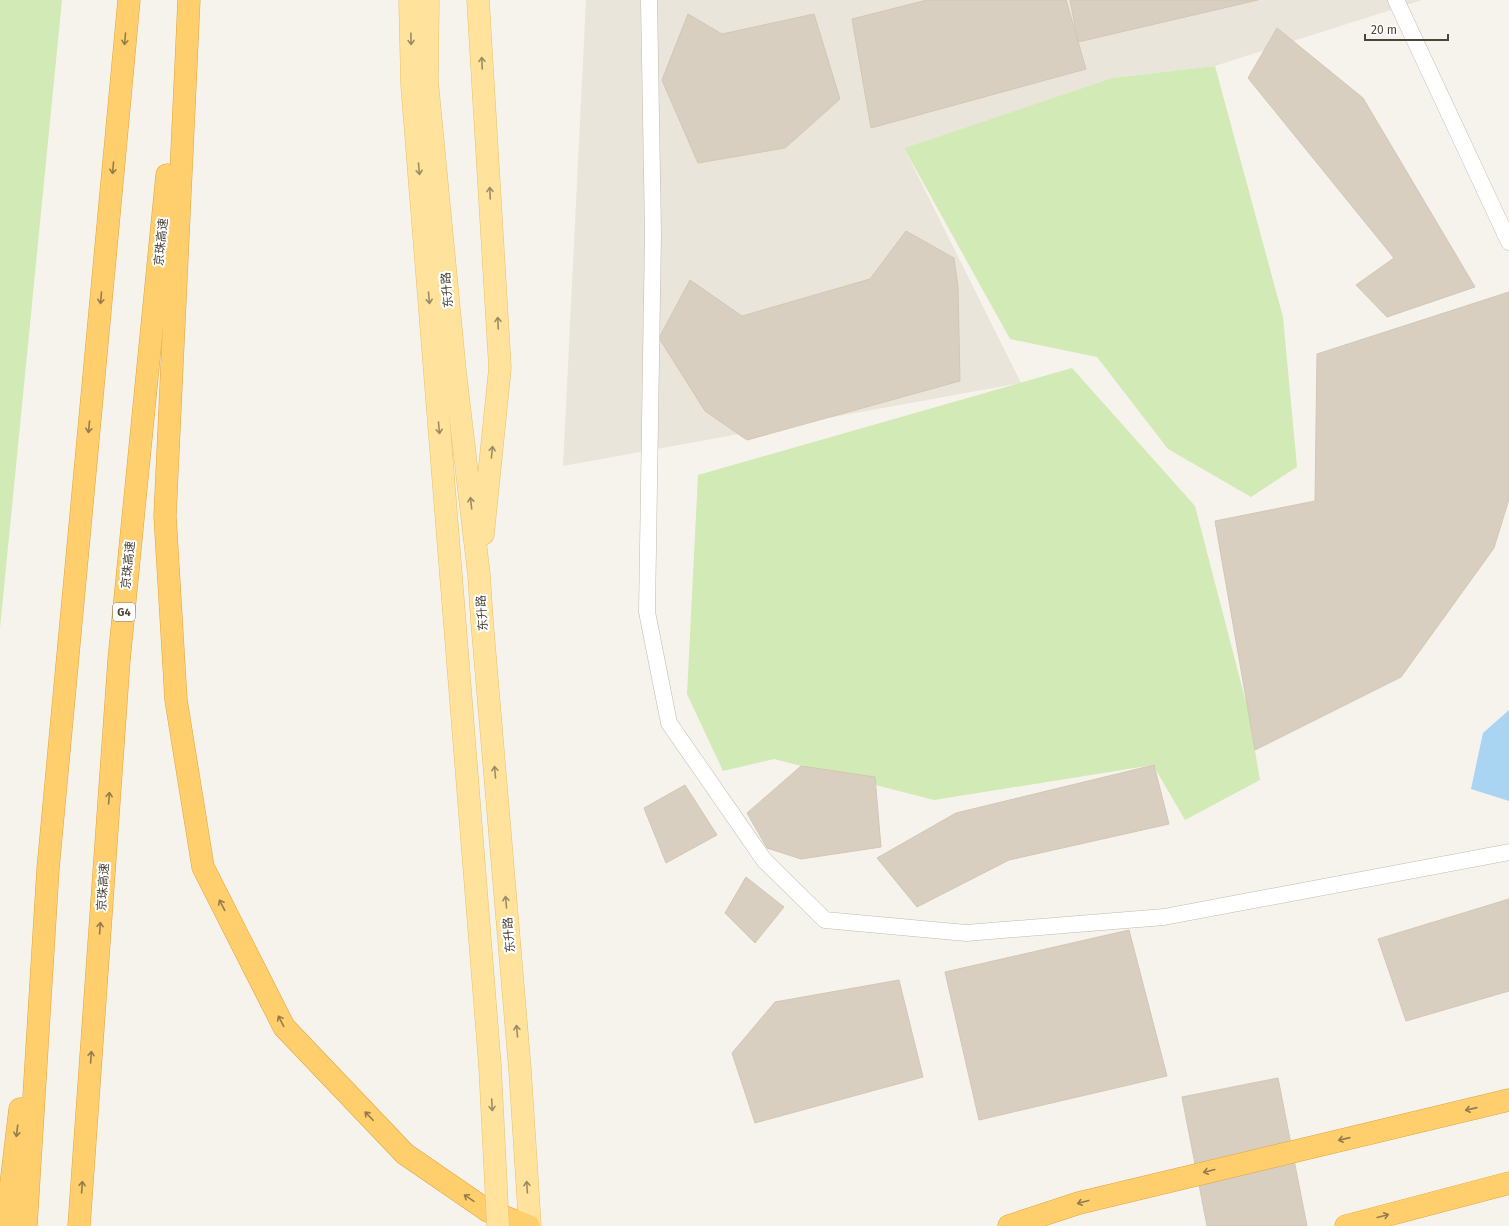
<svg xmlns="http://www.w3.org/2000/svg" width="1509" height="1226" font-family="'Fira Sans','Noto Sans SC',sans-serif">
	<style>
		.residential { fill: #eae5da }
		.green { fill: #d2eab5 }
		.water { fill: #a9d4f2 }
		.building { fill: #d8cfc1; stroke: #d3c7b4 }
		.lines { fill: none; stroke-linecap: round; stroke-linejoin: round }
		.lane-casing { stroke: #c2bbae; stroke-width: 17 }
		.primary-casing { stroke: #e6c16a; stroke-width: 23 }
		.highway-casing { stroke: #e0a43c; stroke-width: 23 }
		.lane { stroke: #fff; stroke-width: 16 }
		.primary { stroke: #ffe39c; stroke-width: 22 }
		.highway { stroke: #ffcf6e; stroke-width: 22 }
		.primary-bridge-casing { stroke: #e6c16a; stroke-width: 23; stroke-linecap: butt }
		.primary-bridge { stroke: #ffe39c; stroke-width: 22 }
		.oneway { stroke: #937c4e }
		.oneway2 { stroke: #9c8c66 }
		.labels { text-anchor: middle; stroke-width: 4; stroke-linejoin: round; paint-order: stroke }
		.shield { fill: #fff; stroke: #817c74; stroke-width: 1 }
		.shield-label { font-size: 11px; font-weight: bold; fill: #4b4439 }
		.street-label { font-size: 12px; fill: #4b4439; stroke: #fff }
	</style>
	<rect width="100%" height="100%" fill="#f6f3ec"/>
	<path class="residential" d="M586 0H1422L1215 66 1112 78 904 148 1021 383 563 466Z"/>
	<g class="green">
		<path d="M0 0H62L0 628Z"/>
		<path d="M1215 66 1283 317 1297 467 1251 497 1168 449 1097 357 1010 339 904 148 1112 78Z"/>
		<path d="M1072 368 1195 506 1248 710 1260 780 1185 820 1153 765 934 800 774 759 723 771 687 694 698 475Z"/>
	</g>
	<path class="water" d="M1509 710V801L1471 789 1483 733Z"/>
	<g class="building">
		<path d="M927 0H1066L1086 69 871 128 852 19Z"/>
		<path d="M1070 0H1258L1078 42Z"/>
		<path d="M688 14 722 34 814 14 840 99 785 148 698 163 662 80Z"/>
		<path d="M1277 28 1363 98 1475 287 1387 317 1356 285 1394 258 1248 78Z"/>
		<path d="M906 231 954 258 958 287 960 381 747 440 705 411 659 338 690 280 742 316 870 279Z"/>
		<path d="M1509 292V499L1494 548 1401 677 1255 750 1215 521 1315 501 1317 354Z"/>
		<path d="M1154 765 1169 824 1009 860 917 907 877 858 956 813Z"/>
		<path d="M801 766 875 777 881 847 801 859 767 848 747 813Z"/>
		<path d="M685 785 717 835 666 863 644 808Z"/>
		<path d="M746 877 784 907 755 943 725 913Z"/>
		<path d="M1509 899V991L1406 1021 1378 939Z"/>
		<path d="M1129 930 1167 1076 979 1120 945 972Z"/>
		<path d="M899 980 923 1077 755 1123 732 1053 775 1002Z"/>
		<path d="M1278 1078 1307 1226H1207L1182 1097Z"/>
	</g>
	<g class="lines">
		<g class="lane-casing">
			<g id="lane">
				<path d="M649 0 653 233 647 612 669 723 764 860 825 920 966 933 1164 917 1509 852"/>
				<path d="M1396 0 1509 242"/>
			</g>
		</g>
		<g class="primary-casing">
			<g id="primary">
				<path d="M410 0 412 85 490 1066"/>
				<path d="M428 0 427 81 455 371 479 575 482 621 520 1070 530 1226"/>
				<path d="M478 0 500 368 483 534"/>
			</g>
		</g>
		<g class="highway-casing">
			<g id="highway">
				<path d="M189 0 165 516 176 700 203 867 284 1027 405 1154 488 1211 529 1226"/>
				<path d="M6 1226 20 1109"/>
				<path d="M26 1226 48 869 129 0"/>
				<path d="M79 1226 119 660 167 175"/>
				<path d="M1009 1226 1079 1203 1509 1100"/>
				<path d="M1346 1226 1509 1183"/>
			</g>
		</g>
		<use href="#lane" class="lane"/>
		<use href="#primary" class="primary"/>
		<use href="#highway" class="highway"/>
		<g class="primary-bridge-casing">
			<path id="primary-bridge" d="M490 1066 498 1226"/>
		</g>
		<use href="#primary-bridge" class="primary-bridge"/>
	</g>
	<defs><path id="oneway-shaft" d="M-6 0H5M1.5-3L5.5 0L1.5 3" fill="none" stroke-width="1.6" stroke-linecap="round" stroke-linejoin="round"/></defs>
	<g class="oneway">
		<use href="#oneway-shaft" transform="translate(125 39) rotate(95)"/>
		<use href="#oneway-shaft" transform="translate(113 168) rotate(95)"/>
		<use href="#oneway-shaft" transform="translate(101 298) rotate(95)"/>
		<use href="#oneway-shaft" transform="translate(89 427) rotate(95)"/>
		<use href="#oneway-shaft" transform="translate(109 798) rotate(-86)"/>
		<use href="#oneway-shaft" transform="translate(222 905) rotate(-117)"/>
		<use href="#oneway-shaft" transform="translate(100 928) rotate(-86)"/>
		<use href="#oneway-shaft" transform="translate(281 1021) rotate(-117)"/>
		<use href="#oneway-shaft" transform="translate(91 1057) rotate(-86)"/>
		<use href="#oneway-shaft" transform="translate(1471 1109) rotate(167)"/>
		<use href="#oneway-shaft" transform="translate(369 1116) rotate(-134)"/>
		<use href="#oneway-shaft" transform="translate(17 1131) rotate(97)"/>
		<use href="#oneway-shaft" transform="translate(1344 1139) rotate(167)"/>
		<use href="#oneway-shaft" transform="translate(1209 1171) rotate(166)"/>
		<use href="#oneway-shaft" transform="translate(82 1187) rotate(-86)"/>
		<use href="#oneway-shaft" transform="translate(469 1198) rotate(-146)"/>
		<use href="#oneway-shaft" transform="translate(1083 1202) rotate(165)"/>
		<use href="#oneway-shaft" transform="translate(1383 1216) rotate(-15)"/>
	</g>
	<g class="oneway2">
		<use href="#oneway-shaft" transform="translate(411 39) rotate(89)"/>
		<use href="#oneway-shaft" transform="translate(482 63) rotate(-93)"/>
		<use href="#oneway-shaft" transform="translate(419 169) rotate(85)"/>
		<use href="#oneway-shaft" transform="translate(490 193) rotate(-93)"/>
		<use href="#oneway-shaft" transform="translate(429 298) rotate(85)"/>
		<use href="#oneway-shaft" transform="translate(498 323) rotate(-93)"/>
		<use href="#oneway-shaft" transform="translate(439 428) rotate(85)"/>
		<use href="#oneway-shaft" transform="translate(492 452) rotate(-84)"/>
		<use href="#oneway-shaft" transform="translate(471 503) rotate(-97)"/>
		<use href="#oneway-shaft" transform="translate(495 772) rotate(-95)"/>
		<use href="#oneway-shaft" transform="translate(506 902) rotate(-95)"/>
		<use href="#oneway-shaft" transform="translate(517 1031) rotate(-95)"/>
		<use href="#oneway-shaft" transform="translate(492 1105) rotate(87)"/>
		<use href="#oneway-shaft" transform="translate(527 1187) rotate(-94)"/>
	</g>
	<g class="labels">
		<rect class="shield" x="113" y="603" width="22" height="18" rx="3"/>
		<g class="shield-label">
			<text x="124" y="616">G4</text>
		</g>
		<g class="street-label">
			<text transform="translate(161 242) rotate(-84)" y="4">京珠高速</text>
			<text transform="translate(447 290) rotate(-95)" y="4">东升路</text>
			<text transform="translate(128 565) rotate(-84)" y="4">京珠高速</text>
			<text transform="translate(482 613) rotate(-94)" y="4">东升路</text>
			<text transform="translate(103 887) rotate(-86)" y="4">京珠高速</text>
			<text transform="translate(509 935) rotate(-95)" y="4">东升路</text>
		</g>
	</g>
	<path d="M1365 34v6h83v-6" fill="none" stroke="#4b4439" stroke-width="2"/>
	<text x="1371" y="34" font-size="12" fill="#4b4439" stroke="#ffffff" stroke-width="3" paint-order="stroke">20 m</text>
</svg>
